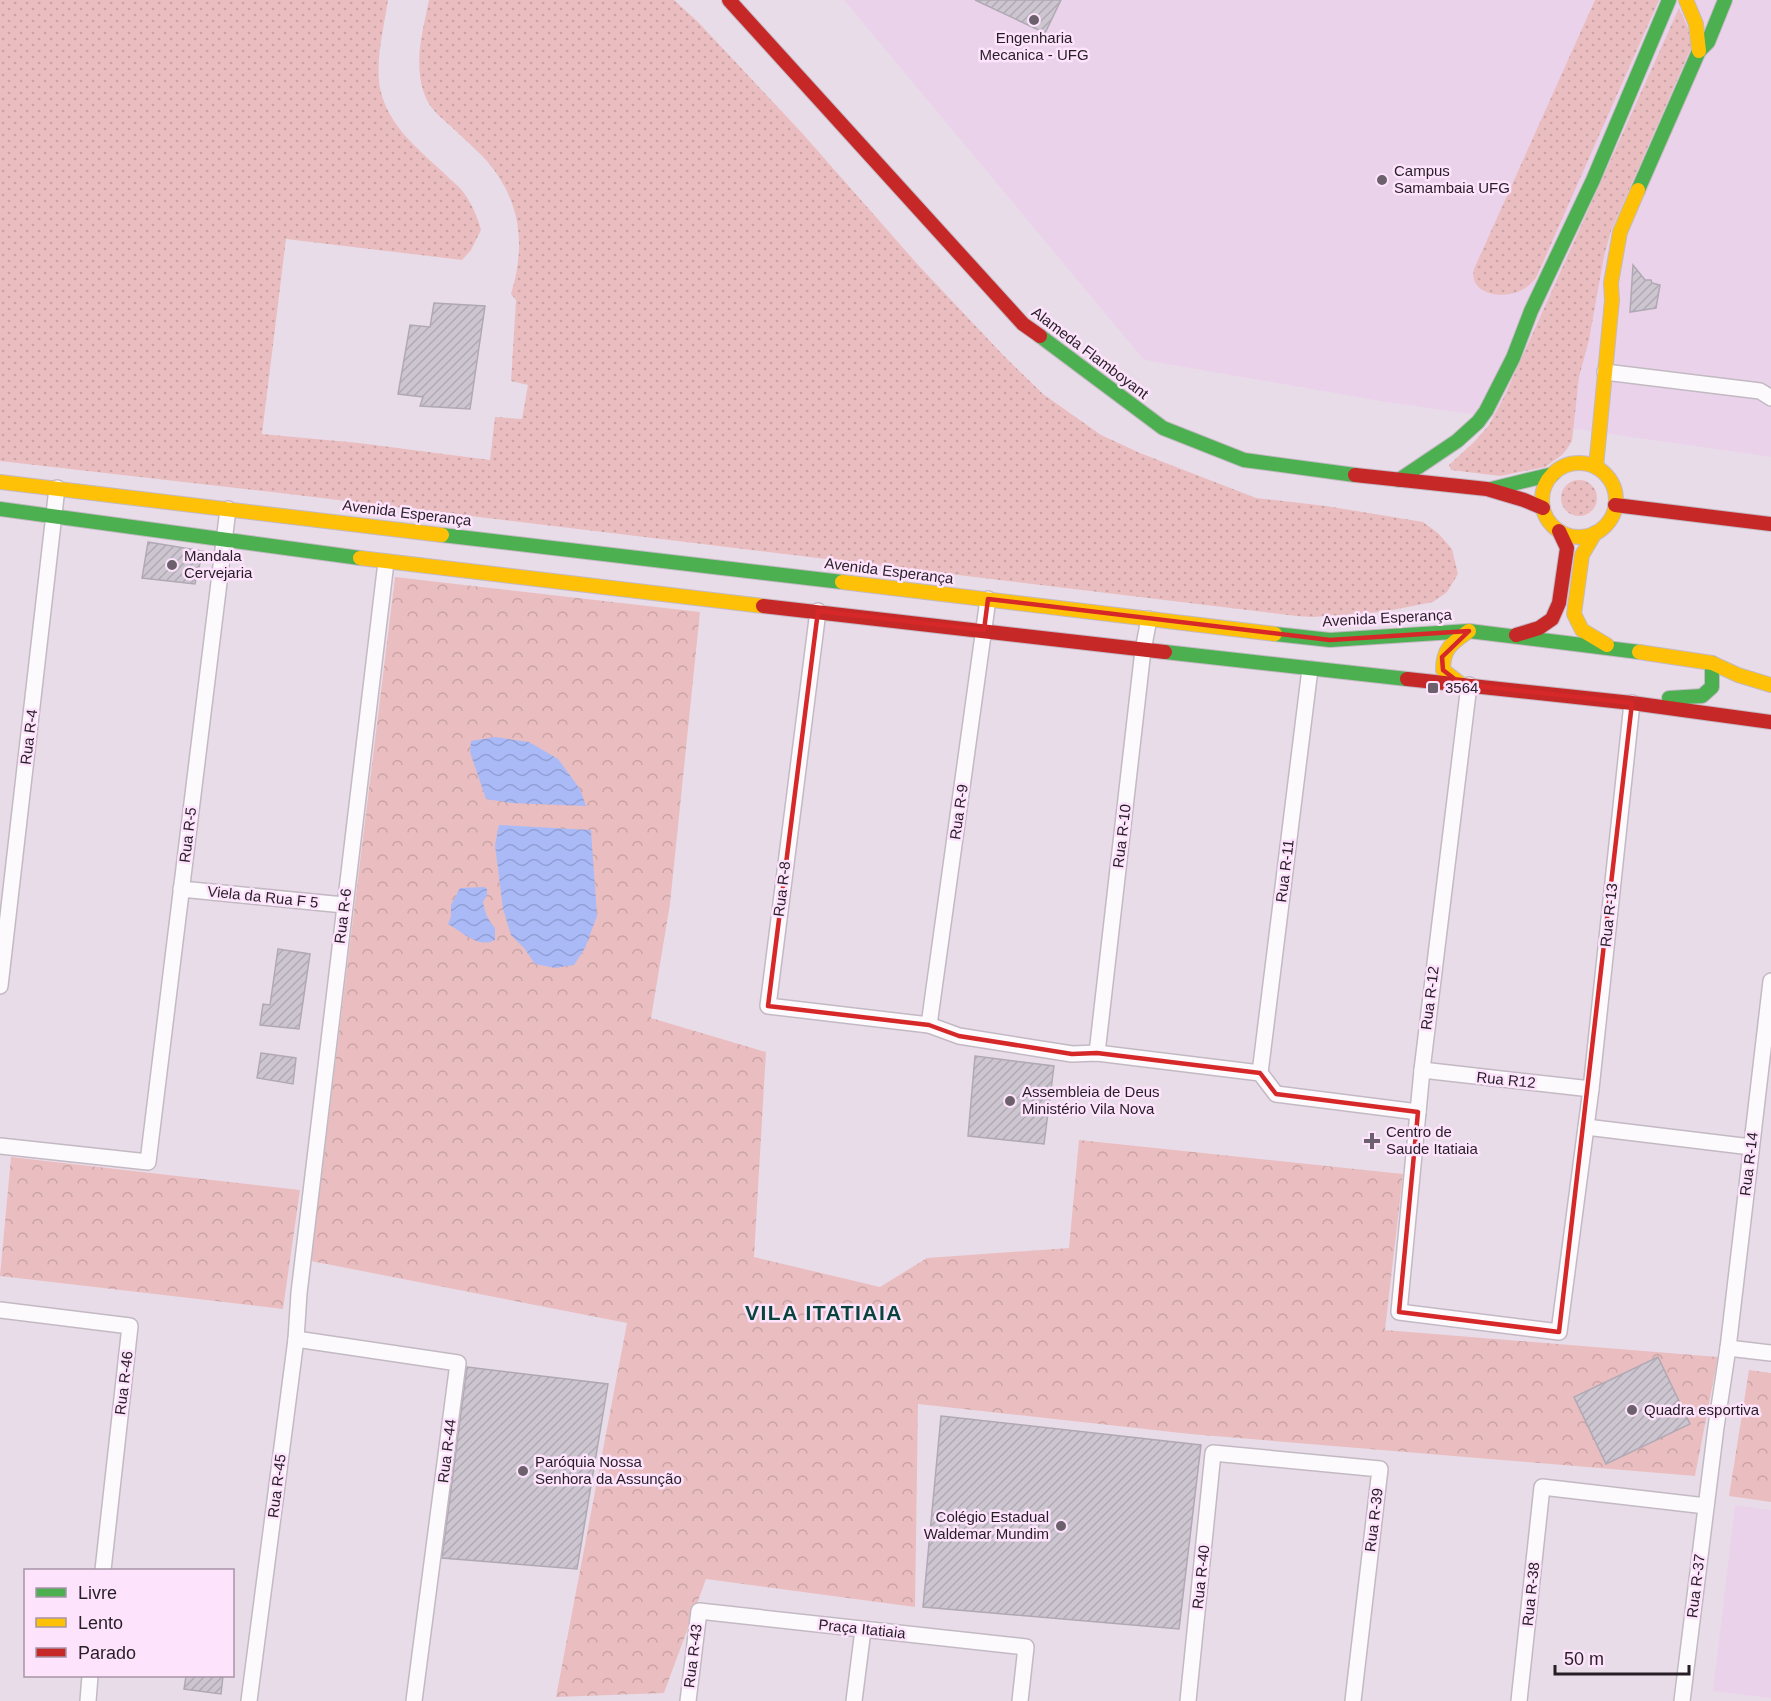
<svg xmlns="http://www.w3.org/2000/svg" width="1771" height="1701" font-family="Arial,sans-serif">
	<style>
		.built { fill: #ead3ea }
		.grass { fill: url(#grass-dots) }
		.park { fill: url(#park-crowns) }
		.water { fill: url(#water-waves) }
		.building { fill: url(#building-hatch); stroke: #b0a9b4; stroke-width: 1.5 }
		.lines { fill: none; stroke-linecap: round; stroke-linejoin: round }
		.street-casing { stroke: #c3b9c3; stroke-width: 18 }
		.fast-casing { stroke: #c3b9c3; stroke-width: 16 }
		.slow-casing { stroke: #c3b9c3; stroke-width: 16 }
		.jam-casing { stroke: #c3b9c3; stroke-width: 16 }
		.street { stroke: #fcfafc; stroke-width: 15 }
		.fast { stroke: #4caf50; stroke-width: 14 }
		.slow { stroke: #ffc107; stroke-width: 14 }
		.jam { stroke: #c62828; stroke-width: 14 }
		.marked { fill: none; stroke: #d62828; stroke-width: 4.5; stroke-linejoin: round }
		.poi-dot { fill: #6b606b; stroke: #fde3fc; stroke-width: 2 }
		.labels { text-anchor: middle; stroke-width: 5; stroke-linejoin: round; paint-order: stroke }
		.poi-label { font-size: 15px; fill: #271e27; stroke: #fde3fc; text-anchor: start }
		.street-label { font-size: 15px; fill: #271e27; stroke: #fde3fc }
		.district-label { font-size: 21px; font-weight: bold; letter-spacing: 1.5px; fill: #08443b; stroke: #fde3fc }
	</style>
	<defs>
		<pattern id="grass-dots" width="8" height="8" patternUnits="userSpaceOnUse" patternTransform="scale(1.5)"><rect width="8" height="8" fill="#eabec0"/><path d="M2 2h.1M6 6h.1" fill="none" stroke="#c9a3a5" stroke-width="1.8" stroke-linecap="round"/></pattern>
		<pattern id="park-crowns" width="20" height="18" patternUnits="userSpaceOnUse" patternTransform="scale(1.5)"><rect width="20" height="18" fill="#eabec0"/><path d="M2 6a3 3 0 1 1 6 0M12 15a3 3 0 1 1 6 0" fill="none" stroke="#c9a3a5"/></pattern>
		<pattern id="water-waves" width="16" height="10" patternUnits="userSpaceOnUse" patternTransform="scale(1.5)"><rect width="16" height="10" fill="#a9baf7"/><path d="M0 5q4-4 8 0t8 0" fill="none" stroke="#919fd4"/></pattern>
		<pattern id="building-hatch" width="6" height="6" patternUnits="userSpaceOnUse" patternTransform="scale(1.5)"><rect width="6" height="6" fill="#cdc6d1"/><path d="M-1 1l2-2M0 6l6-6M5 7l2-2" fill="none" stroke="#b0aab3"/></pattern>
	</defs>
	<rect width="100%" height="100%" fill="#e9dce9"/>
	<g class="built">
		<path d="M844 0H1771V457L1386 402 1144 360Z"/>
		<path d="M1735 1505 1771 1510V1698L1713 1691Z"/>
	</g>
	<g class="grass">
		<path d="M0 0H388C384 28 373 68 382 96 393 131 422 152 448 177 453 182 460 187 464 193 472 204 478 218 481 230L471 250 462 260 286 239 262 434 359 443 490 460 495 417 522 419 528 385 511 381 516 300 511 294C526 245 521 201 487 161 478 151 467 142 457 132 443 118 429 111 423 90 414 60 423 30 429 0H674L698 22 802 133 919 266 1003 355 1043 394 1101 435 1140 453 1256 498 1326 506 1423 522 1438 533 1452 549 1458 574 1447 592 1433 602 1382 612 1313 617 1296 616 272 492 0 461Z"/>
		<path d="M1595 0H1659L1536 278C1532 282 1528 287 1522 290 1504 300 1468 295 1474 269Z"/>
		<path d="M1679 8 1694 41 1611 231 1604 256 1589 340 1579 377 1572 441 1567 449 1562 455 1545 467 1500 476 1451 470 1449 465 1474 442 1489 425 1505 395Z"/>
		<circle cx="1579" cy="498" r="18"/>
	</g>
	<g class="park">
		<path d="M395 577 700 612 670 904 651 1018 766 1052 754 1257 880 1287 927 1258 1069 1248 1079 1140 1403 1174 1385 1330 1718 1357 1695 1476 1190 1434 918 1404 915 1607 706 1579 664 1693 556 1697 627 1323 311 1261Z"/>
		<path d="M11 1157 300 1190 283 1309 0 1276Z"/>
		<path d="M1749 1370 1771 1373V1502L1729 1496Z"/>
	</g>
	<g class="water">
		<path d="M495 737 529 742 558 759 580 789 586 806 511 803 486 799 470 752 471 741Z"/>
		<path d="M499 825 591 830 597 916 585 948 574 965 555 968 535 964 524 948 511 935 503 909 495 845Z"/>
		<path d="M484 887 487 889V895L483 902C485 913 488 920 495 928V940C478 949 463 932 448 924L451 917V905L460 888Z"/>
	</g>
	<g class="building">
		<path d="M975 0H1061L1045 33Z"/>
		<path d="M1633 265 1645 280H1651L1652 283 1660 285 1656 308 1630 312Z"/>
		<path d="M434 303 485 306 470 409 420 406 423 397 398 394 410 325 430 327Z"/>
		<path d="M148 542 203 551 195 584 142 578Z"/>
		<path d="M278 949 310 954 299 1029 260 1025 263 1004 270 1005Z"/>
		<path d="M261 1053 296 1058 293 1084 257 1078Z"/>
		<path d="M975 1056 1054 1066 1044 1144 968 1136Z"/>
		<path d="M1658 1357 1690 1424 1606 1464 1574 1397Z"/>
		<path d="M467 1367 608 1384 577 1569 442 1558Z"/>
		<path d="M941 1416 1201 1445 1179 1629 923 1607Z"/>
		<path d="M186 1676H223L221 1694 184 1689Z"/>
	</g>
	<g class="lines">
		<g class="street-casing">
			<g id="street">
				<path d="M1605 372 1760 391 1771 398"/>
				<path d="M818 611 768 1006 929 1025 959 1036 1072 1054 1097 1053 1260 1073 1276 1094 1418 1112"/>
				<path d="M1469 685 1422 1070 1399 1312 1559 1332 1591 1089 1632 703"/>
				<path d="M181 889 344 905"/>
				<path d="M0 986 57 488"/>
				<path d="M929 1025 988 599"/>
				<path d="M1097 1053 1143 650 1149 619"/>
				<path d="M1422 1070 1591 1089"/>
				<path d="M1260 1073 1310 669"/>
				<path d="M1586 1127 1751 1147"/>
				<path d="M0 1146 148 1162 228 509"/>
				<path d="M0 1310 130 1326 103 1570"/>
				<path d="M296 1339 458 1363 414 1701"/>
				<path d="M1728 1348 1771 1353"/>
				<path d="M88 1701 90 1676"/>
				<path d="M249 1701 296 1339 299 1293 386 562"/>
				<path d="M688 1701 699 1611 1026 1647 1020 1701"/>
				<path d="M854 1701 863 1630"/>
				<path d="M1188 1701 1213 1453 1380 1469 1353 1701"/>
				<path d="M1519 1701 1542 1487 1706 1506"/>
				<path d="M1682 1701 1716 1427 1728 1348 1771 981"/>
			</g>
		</g>
		<g class="fast-casing">
			<g id="fast">
				<path d="M1638 190 1699 51 1708 42 1725 0"/>
				<path d="M1040 336 1163 428 1244 460 1355 475"/>
				<path d="M1399 480 1457 441 1478 422 1486 411 1513 358 1531 311 1593 180 1669 0"/>
				<path d="M1491 489 1553 474"/>
				<path d="M0 509 360 558"/>
				<path d="M442 535 842 582"/>
				<path d="M1275 634 1330 640 1469 631 1639 652"/>
				<path d="M1165 652 1407 679"/>
				<path d="M1669 698 1702 696 1712 687V663"/>
			</g>
		</g>
		<g class="slow-casing">
			<g id="slow">
				<path d="M1686 0 1696 24 1699 51"/>
				<circle cx="1579" cy="500" r="37"/>
				<path d="M1596 467 1612 300 1611 283 1620 232 1638 190"/>
				<path d="M0 482 442 535"/>
				<path d="M1595 533 1582 555 1574 614 1582 630 1607 645"/>
				<path d="M360 558 763 606"/>
				<path d="M842 582 1275 634"/>
				<path d="M1639 652 1712 663 1738 675 1771 685"/>
				<path d="M1461 684 1443 670C1443 648 1452 643 1469 631"/>
			</g>
		</g>
		<g class="jam-casing">
			<g id="jam">
				<path d="M729 0 1023 324 1040 336"/>
				<path d="M1355 475 1487 489 1524 500 1543 508"/>
				<path d="M1615 505 1771 524"/>
				<path d="M763 606 1165 652"/>
				<path d="M1516 635 1539 628 1552 619 1559 603 1567 548 1559 531"/>
				<path d="M1407 679 1632 703 1771 722"/>
			</g>
		</g>
		<use href="#street" class="street"/>
		<use href="#fast" class="fast"/>
		<use href="#slow" class="slow"/>
		<use href="#jam" class="jam"/>
	</g>
	<path class="marked" d="M988 599 1330 640 1469 631 1442 657 1443 670 1461 684 1632 703 1559 1332 1399 1312 1418 1112 1276 1094 1260 1073 1097 1053 1072 1054 959 1036 929 1025 768 1006 818 611 984 630Z"/>
	<g class="poi-dot">
		<circle cx="1034" cy="20" r="6"/>
		<circle cx="1382" cy="180" r="6"/>
		<circle cx="172" cy="565" r="6"/>
		<rect x="1427" y="682" width="12" height="12" rx="3"/>
		<circle cx="1010" cy="1101" r="6"/>
		<path d="M1369 1132h6v6h6v6h-6v6h-6v-6h-6v-6h6z"/>
		<circle cx="1632" cy="1410" r="6"/>
		<circle cx="523" cy="1471" r="6"/>
		<circle cx="1061" cy="1526" r="6"/>
	</g>
	<g class="labels">
		<g class="poi-label">
			<text x="1034" y="43" text-anchor="middle">Engenharia<tspan x="1034" dy="17">Mecanica - UFG</tspan></text>
			<text x="1394" y="176">Campus<tspan x="1394" dy="17">Samambaia UFG</tspan></text>
			<text x="184" y="561">Mandala<tspan x="184" dy="17">Cervejaria</tspan></text>
			<text x="1445" y="693">3564</text>
			<text x="1022" y="1097">Assembleia de Deus<tspan x="1022" dy="17">Ministério Vila Nova</tspan></text>
			<text x="1386" y="1137">Centro de<tspan x="1386" dy="17">Saude Itatiaia</tspan></text>
			<text x="1644" y="1415">Quadra esportiva</text>
			<text x="535" y="1467">Paróquia Nossa<tspan x="535" dy="17">Senhora da Assunção</tspan></text>
			<text x="1049" y="1522" text-anchor="end">Colégio Estadual<tspan x="1049" dy="17">Waldemar Mundim</tspan></text>
		</g>
		<g class="street-label">
			<text transform="translate(1090 353) rotate(37)" y="5">Alameda Flamboyant</text>
			<text transform="translate(407 513) rotate(7)" y="5">Avenida Esperança</text>
			<text transform="translate(889 571) rotate(7)" y="5">Avenida Esperança</text>
			<text transform="translate(1387 618) rotate(-3)" y="5">Avenida Esperança</text>
			<text transform="translate(29 737) rotate(-83)" y="5">Rua R-4</text>
			<text transform="translate(959 812) rotate(-82)" y="5">Rua R-9</text>
			<text transform="translate(188 835) rotate(-83)" y="5">Rua R-5</text>
			<text transform="translate(1122 836) rotate(-83)" y="5">Rua R-10</text>
			<text transform="translate(1285 871) rotate(-83)" y="5">Rua R-11</text>
			<text transform="translate(782 889) rotate(-83)" y="5">Rua R-8</text>
			<text transform="translate(263 897) rotate(6)" y="5">Viela da Rua F 5</text>
			<text transform="translate(1609 915) rotate(-84)" y="5">Rua R-13</text>
			<text transform="translate(343 916) rotate(-83)" y="5">Rua R-6</text>
			<text transform="translate(1430 998) rotate(-83)" y="5">Rua R-12</text>
			<text transform="translate(1506 1080) rotate(6)" y="5">Rua R12</text>
			<text transform="translate(1749 1164) rotate(-83)" y="5">Rua R-14</text>
			<text transform="translate(124 1383) rotate(-83)" y="5">Rua R-46</text>
			<text transform="translate(447 1451) rotate(-83)" y="5">Rua R-44</text>
			<text transform="translate(277 1486) rotate(-83)" y="5">Rua R-45</text>
			<text transform="translate(1374 1520) rotate(-83)" y="5">Rua R-39</text>
			<text transform="translate(1201 1577) rotate(-84)" y="5">Rua R-40</text>
			<text transform="translate(1696 1586) rotate(-83)" y="5">Rua R-37</text>
			<text transform="translate(1531 1594) rotate(-84)" y="5">Rua R-38</text>
			<text transform="translate(862 1629) rotate(6)" y="5">Praça Itatiaia</text>
			<text transform="translate(693 1656) rotate(-83)" y="5">Rua R-43</text>
		</g>
		<g class="district-label">
			<text x="824" y="1320">VILA ITATIAIA</text>
		</g>
	</g>
	<rect x="24" y="1569" width="210" height="108" fill="#fde3fc" stroke="#a794a7" stroke-width="1.5"/>
	<rect x="36" y="1588" width="30" height="9" fill="#4caf50" stroke="#a794a7" stroke-width="1.5"/>
	<text x="78" y="1599" font-size="18" fill="#271e27">Livre</text>
	<rect x="36" y="1618" width="30" height="9" fill="#ffc107" stroke="#a794a7" stroke-width="1.5"/>
	<text x="78" y="1629" font-size="18" fill="#271e27">Lento</text>
	<rect x="36" y="1648" width="30" height="9" fill="#c62828" stroke="#a794a7" stroke-width="1.5"/>
	<text x="78" y="1659" font-size="18" fill="#271e27">Parado</text>
	<path d="M1555 1665v9h134v-9" fill="none" stroke="#271e27" stroke-width="3"/>
	<text x="1564" y="1665" font-size="18" fill="#271e27" stroke="#fde3fc" stroke-width="4.5" paint-order="stroke">50 m</text>
</svg>
